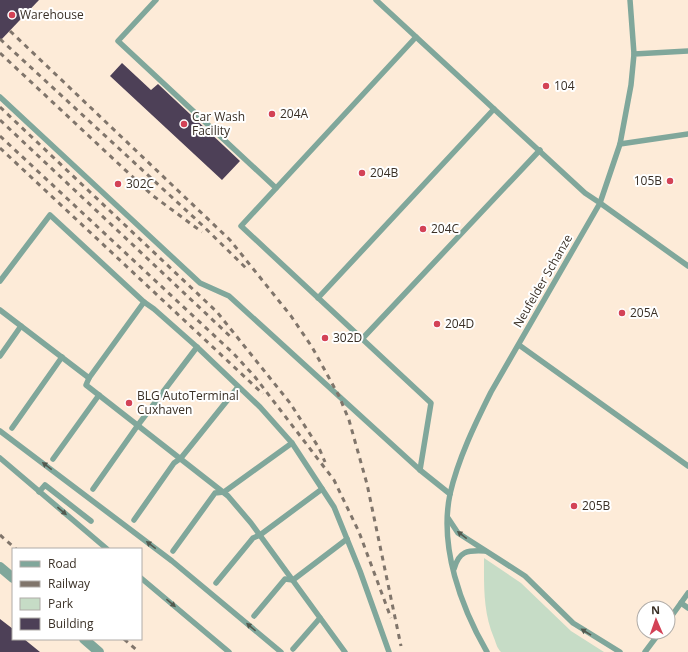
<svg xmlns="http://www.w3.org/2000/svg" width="688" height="652" font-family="'Open Sans',sans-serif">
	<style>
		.built { fill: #fdebd8; fill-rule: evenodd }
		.green { fill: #c6dcc6 }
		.building { fill: #4d4057 }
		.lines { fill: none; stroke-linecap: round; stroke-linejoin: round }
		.lane { stroke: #80a79b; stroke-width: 5.5 }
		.street { stroke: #80a79b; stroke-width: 10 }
		.rail { stroke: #80756b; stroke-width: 3; stroke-dasharray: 5 5; stroke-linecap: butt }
		.oneway { fill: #525a4f }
		.poi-dot { fill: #d34256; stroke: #fff; stroke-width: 1.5 }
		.labels { text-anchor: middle; stroke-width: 4; stroke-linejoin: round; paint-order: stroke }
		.poi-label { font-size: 12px; fill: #3a3026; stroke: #fff; text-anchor: start }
		.street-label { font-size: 12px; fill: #3a3026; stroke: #fff }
	</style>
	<rect width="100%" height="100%" fill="#fff4ea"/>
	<path class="built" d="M0 0H688V652H0ZM13 549H141V639H13ZM644 608H668V632H644Z"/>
	<path class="green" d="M484 558 521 583 571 631 604 652H501C497 648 496 643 494 638 483 612 484 586 484 558Z"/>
	<g class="building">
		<path d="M0 0H39L0 41Z"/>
		<path d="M122 63 151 90 158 84 240 161 222 180 110 76Z"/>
		<path d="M0 619 13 629V639H24L40 652H0Z"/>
	</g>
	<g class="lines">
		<g class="lane">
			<path d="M156 0 118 41 276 188"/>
			<path d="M376 0 585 193 600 203 491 392C475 424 458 459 450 494 439 547 461 607 487 652"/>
			<path d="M630 0 634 54"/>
			<path d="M416 37 241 226 431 403 420 470"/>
			<path d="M0 97 200 283 229 296 420 470 450 494"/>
			<path d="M688 134 620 144 600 203 688 266"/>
			<path d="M620 144 631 85 634 54 688 51"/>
			<path d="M0 281 50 215 144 302 154 309 197 347 260 407 292 443 334 507 360 571 389 652"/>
			<path d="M318 298 494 109"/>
			<path d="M0 310 89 378 144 302"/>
			<path d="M362 339 540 150"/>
			<path d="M519 345 688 466"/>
			<path d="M0 356 21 326"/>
			<path d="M89 378 86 385 228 496 251 523 345 652"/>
			<path d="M12 428 62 357"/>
			<path d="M0 431 172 561 281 652"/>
			<path d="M0 458 107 549"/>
			<path d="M53 459 99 395"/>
			<path d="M93 489 138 425 197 347"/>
			<path d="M39 492 45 485 91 521"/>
			<path d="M448 518 458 533 525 576 573 623 620 652"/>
			<path d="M134 520 174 463 181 458 238 387"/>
			<path d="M173 551 215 493 224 492 292 443"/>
			<path d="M454 569C459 551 467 550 485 551"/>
			<path d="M141 578 229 652"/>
			<path d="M216 583 253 538 260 535 322 489"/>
			<path d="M681 603 688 608"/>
			<path d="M254 616 285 579 293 580 347 539"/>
			<path d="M668 621 688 593"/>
			<path d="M293 649 320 618"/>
			<path d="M645 652 660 632"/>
		</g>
		<g class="street">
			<path d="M0 567 13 578"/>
			<path d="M84 639 99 652"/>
		</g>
		<g class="rail">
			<path d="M10 31 230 240 291 316 312 347 339 396 349 420 367 484 401 646"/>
			<path d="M0 39 201 224 248 270"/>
			<path d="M0 53 152 195 202 232"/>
			<path d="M0 107 217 312 290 403 319 448 325 462"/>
			<path d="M0 120 233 339"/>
			<path d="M0 136 234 354 255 377 334 480 359 532 391 618"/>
			<path d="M0 148 263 394"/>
			<path d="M0 535 16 549"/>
			<path d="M124 639 139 652"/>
		</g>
	</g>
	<defs><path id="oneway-solid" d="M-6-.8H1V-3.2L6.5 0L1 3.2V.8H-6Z"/></defs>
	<g class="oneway">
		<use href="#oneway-solid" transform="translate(47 466) rotate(-143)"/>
		<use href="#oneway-solid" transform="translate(62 511) rotate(40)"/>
		<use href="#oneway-solid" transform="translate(462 535) rotate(-142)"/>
		<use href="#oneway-solid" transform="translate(151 545) rotate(-143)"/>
		<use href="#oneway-solid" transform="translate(171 603) rotate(40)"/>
		<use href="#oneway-solid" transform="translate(251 627) rotate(-140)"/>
		<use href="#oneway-solid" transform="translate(586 632) rotate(-148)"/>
	</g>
	<g class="poi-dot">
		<circle cx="12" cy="15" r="4"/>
		<circle cx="546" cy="86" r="4"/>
		<circle cx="272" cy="114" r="4"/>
		<circle cx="184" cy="124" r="4"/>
		<circle cx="362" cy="173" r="4"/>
		<circle cx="670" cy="181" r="4"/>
		<circle cx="118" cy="184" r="4"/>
		<circle cx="423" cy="229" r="4"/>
		<circle cx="622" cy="313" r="4"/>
		<circle cx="437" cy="324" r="4"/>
		<circle cx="325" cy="338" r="4"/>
		<circle cx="129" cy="403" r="4"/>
		<circle cx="574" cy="506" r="4"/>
	</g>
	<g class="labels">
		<g class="poi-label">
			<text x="20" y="19">Warehouse</text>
			<text x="554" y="90">104</text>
			<text x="280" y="118">204A</text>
			<text x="192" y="121">Car Wash<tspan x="192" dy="14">Facility</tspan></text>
			<text x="370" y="177">204B</text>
			<text x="662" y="185" text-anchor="end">105B</text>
			<text x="126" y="188">302C</text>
			<text x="431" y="233">204C</text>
			<text x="630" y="317">205A</text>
			<text x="445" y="328">204D</text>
			<text x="333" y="342">302D</text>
			<text x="137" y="400">BLG AutoTerminal<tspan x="137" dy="14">Cuxhaven</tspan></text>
			<text x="582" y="510">205B</text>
		</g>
		<g class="street-label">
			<text transform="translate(543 281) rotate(-60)" y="4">Neufelder Schanze</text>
		</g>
	</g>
	<rect x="12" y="548" width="130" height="92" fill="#ffffff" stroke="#b0aca8"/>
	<rect x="20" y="561" width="20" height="6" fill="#80a79b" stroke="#b0aca8"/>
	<text x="48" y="568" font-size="12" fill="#3a3026">Road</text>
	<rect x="20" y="581" width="20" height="6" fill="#80756b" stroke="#b0aca8"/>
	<text x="48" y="588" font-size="12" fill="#3a3026">Railway</text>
	<rect x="20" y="598" width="20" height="12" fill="#c6dcc6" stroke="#b0aca8"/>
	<text x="48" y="608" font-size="12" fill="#3a3026">Park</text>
	<rect x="20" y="618" width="20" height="12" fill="#4d4057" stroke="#b0aca8"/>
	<text x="48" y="628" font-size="12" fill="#3a3026">Building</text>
	<g transform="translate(656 620) rotate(358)"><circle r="19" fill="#ffffff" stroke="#b0aca8"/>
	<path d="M0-3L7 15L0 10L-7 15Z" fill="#d34256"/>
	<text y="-6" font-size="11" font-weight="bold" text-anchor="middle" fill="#3a3026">N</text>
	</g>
</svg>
